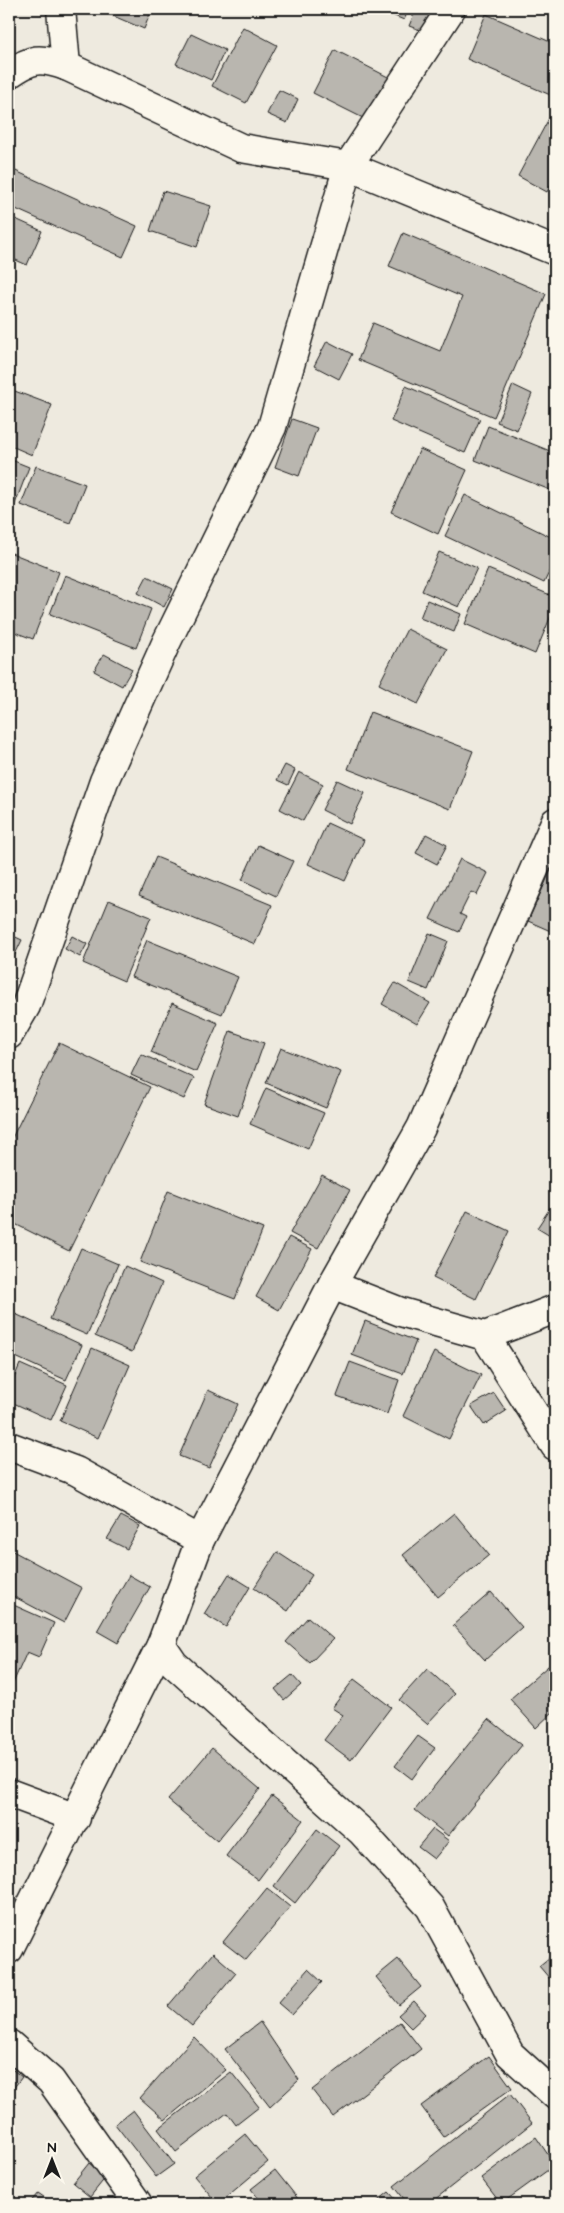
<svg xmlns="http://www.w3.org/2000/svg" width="564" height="2213" font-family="'Architects Daughter',sans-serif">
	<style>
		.building { fill: #b9b6af; stroke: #1c1c1c }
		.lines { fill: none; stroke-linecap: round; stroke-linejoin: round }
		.minor-casing { stroke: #1c1c1c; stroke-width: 31 }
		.minor { stroke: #fbf7ec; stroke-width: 28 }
	</style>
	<rect width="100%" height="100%" fill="#eeeadf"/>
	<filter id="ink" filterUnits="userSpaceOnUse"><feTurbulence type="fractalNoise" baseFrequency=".02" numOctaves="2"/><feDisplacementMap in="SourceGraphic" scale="10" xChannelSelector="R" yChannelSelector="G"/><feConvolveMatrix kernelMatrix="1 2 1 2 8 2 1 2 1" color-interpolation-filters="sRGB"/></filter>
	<g filter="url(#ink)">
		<g class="building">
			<path d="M97 9H152L144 29Z"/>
			<path d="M378 9H409L404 20Z"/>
			<path d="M416 9 438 16 431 34 409 26Z"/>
			<path d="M486 14 555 44V97L467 59Z"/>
			<path d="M243 27 277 45 246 103 212 86Z"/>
			<path d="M191 34 225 50 211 80 176 64Z"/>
			<path d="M335 50 390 78 369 121 313 93Z"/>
			<path d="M279 90 298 99 287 123 267 114Z"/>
			<path d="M554 109 555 110V177L547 192 518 176Z"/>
			<path d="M9 168 137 226 123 257 9 206Z"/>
			<path d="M163 191 211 206 197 247 150 231Z"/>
			<path d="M9 216 42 231 27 265 9 257Z"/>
			<path d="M403 233 546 294 494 417 358 360 373 323 440 351 462 297 389 266Z"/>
			<path d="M327 341 352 354 339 379 314 366Z"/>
			<path d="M513 385 532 394 517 430 497 422Z"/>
			<path d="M406 386 480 419 465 453 391 421Z"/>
			<path d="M12 390 52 405 32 455 9 445V399Z"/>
			<path d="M292 419 317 428 299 476 275 467Z"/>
			<path d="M488 426 555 453V492L475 460Z"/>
			<path d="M420 449 467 470 438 534 391 512Z"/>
			<path d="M9 459 29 467 9 520Z"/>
			<path d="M36 466 85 484 70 523 21 505Z"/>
			<path d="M465 495 555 539V559L544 583 445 536Z"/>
			<path d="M9 552 59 572 33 639 9 630Z"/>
			<path d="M439 552 477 568 459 607 422 591Z"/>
			<path d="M488 569 555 597V606L535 654 465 624Z"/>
			<path d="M65 575 151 609 136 648 50 614Z"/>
			<path d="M147 576 173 589 164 607 138 593Z"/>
			<path d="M427 600 461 614 454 632 420 618Z"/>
			<path d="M407 629 447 649 418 704 379 684Z"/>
			<path d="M104 654 132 669 122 686 94 671Z"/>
			<path d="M370 712 473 751 450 809 348 769Z"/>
			<path d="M285 765 295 770 288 785 277 780Z"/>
			<path d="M299 772 323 784 303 821 280 809Z"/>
			<path d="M337 780 365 793 350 824 322 810Z"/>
			<path d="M327 823 364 840 345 881 308 864Z"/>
			<path d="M426 834 447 845 437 864 416 853Z"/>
			<path d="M258 845 293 861 276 896 242 880Z"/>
			<path d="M156 857 272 905 255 944 139 896Z"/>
			<path d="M460 859 488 873 477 895 471 892 460 914 466 917 459 932 430 919Z"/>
			<path d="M555 861V933L528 921Z"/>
			<path d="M109 900 151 917 124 981 83 963Z"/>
			<path d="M429 933 448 941 428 990 409 982Z"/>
			<path d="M9 934 22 940 9 967Z"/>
			<path d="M72 936 87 944 80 957 65 949Z"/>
			<path d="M147 940 238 977 222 1014 131 977Z"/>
			<path d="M395 983 430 1003 417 1024 382 1004Z"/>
			<path d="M172 1003 218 1023 196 1072 151 1052Z"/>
			<path d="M230 1031 264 1043 238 1116 204 1104Z"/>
			<path d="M59 1043 150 1087 69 1251 9 1221V1144Z"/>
			<path d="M281 1048 341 1072 326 1108 266 1083Z"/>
			<path d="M141 1054 194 1078 184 1099 131 1075Z"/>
			<path d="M266 1088 324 1113 308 1149 250 1124Z"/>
			<path d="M322 1175 350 1190 318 1248 290 1233Z"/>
			<path d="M168 1191 263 1229 235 1299 140 1262Z"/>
			<path d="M554 1202H555V1239L537 1228Z"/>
			<path d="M467 1211 509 1231 476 1299 433 1278Z"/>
			<path d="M289 1237 312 1249 279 1310 256 1297Z"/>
			<path d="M81 1248 118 1264 87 1335 50 1319Z"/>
			<path d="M125 1266 162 1283 132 1352 95 1336Z"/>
			<path d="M9 1311 82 1345 66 1380 9 1354Z"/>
			<path d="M365 1321 416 1341 403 1374 352 1355Z"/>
			<path d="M92 1348 130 1365 98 1438 60 1421Z"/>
			<path d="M434 1352 481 1375 449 1439 403 1416Z"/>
			<path d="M350 1362 399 1380 387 1414 337 1396Z"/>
			<path d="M20 1364 67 1385 51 1420 9 1401V1390Z"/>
			<path d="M208 1390 238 1404 209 1468 179 1456Z"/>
			<path d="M494 1393 506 1411 484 1425 471 1406Z"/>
			<path d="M454 1513 489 1555 438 1597 403 1555Z"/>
			<path d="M121 1516 140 1526 127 1549 107 1539Z"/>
			<path d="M9 1549 82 1588 64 1623 9 1594Z"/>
			<path d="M277 1552 312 1575 288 1611 254 1588Z"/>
			<path d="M229 1574 250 1587 226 1627 204 1614Z"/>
			<path d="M129 1575 150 1587 118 1643 97 1631Z"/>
			<path d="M491 1592 522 1627 485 1660 453 1625Z"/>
			<path d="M9 1603 54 1623 39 1657 27 1652 13 1683 9 1681Z"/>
			<path d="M308 1617 333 1639 310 1663 286 1642Z"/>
			<path d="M555 1660V1710L536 1728 510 1699Z"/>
			<path d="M427 1669 455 1694 427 1724 399 1700Z"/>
			<path d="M292 1675 301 1685 284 1700 275 1689Z"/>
			<path d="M354 1679 391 1707 351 1760 324 1740 343 1715 332 1708Z"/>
			<path d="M489 1719 522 1745 448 1836 415 1810Z"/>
			<path d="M418 1736 435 1748 412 1779 395 1766Z"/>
			<path d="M212 1748 260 1789 217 1841 168 1800Z"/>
			<path d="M272 1796 303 1820 258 1880 226 1856Z"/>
			<path d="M317 1829 339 1846 295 1903 274 1886Z"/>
			<path d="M433 1829 449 1841 434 1859 418 1847Z"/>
			<path d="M267 1888 290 1907 246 1960 223 1942Z"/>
			<path d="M213 1953 236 1973 192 2026 168 2006Z"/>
			<path d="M555 1953V1985L539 1966Z"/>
			<path d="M398 1959 421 1987 399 2005 376 1977Z"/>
			<path d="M308 1969 322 1982 292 2015 278 2003Z"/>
			<path d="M414 2001 426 2014 411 2028 398 2015Z"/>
			<path d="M260 2022 299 2080 270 2107 225 2049Z"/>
			<path d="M400 2022 421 2049 333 2117 312 2090Z"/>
			<path d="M194 2037 226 2070 165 2120 140 2098Z"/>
			<path d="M489 2056 512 2088 444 2137 421 2106Z"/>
			<path d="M9 2067 22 2077 9 2094Z"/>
			<path d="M231 2072 259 2107 236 2125 227 2113 176 2152 158 2129Z"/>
			<path d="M510 2094 532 2123 429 2204H408L394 2186Z"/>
			<path d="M133 2110 174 2164 156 2177 115 2124Z"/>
			<path d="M245 2134 268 2162 218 2204 194 2176Z"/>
			<path d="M536 2137 555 2165 501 2204 481 2178Z"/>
			<path d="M89 2163 106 2177 90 2197 73 2183Z"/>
			<path d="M275 2170 299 2200 293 2204H263L251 2189Z"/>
			<path d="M389 2192 400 2204H374Z"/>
			<path d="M38 2193 54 2204H29Z"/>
			<path d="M202 2196 210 2204H194Z"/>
		</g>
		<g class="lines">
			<g class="minor-casing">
				<g id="minor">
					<path d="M61 9 66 66"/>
					<path d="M9 74C32 58 39 57 66 66L241 148 348 166 555 251"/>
					<path d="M9 1035 26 1006 104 781 166 643 272 427 348 166 451 9"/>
					<path d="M332 1285 401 1312 485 1336 555 1309"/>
					<path d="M485 1336 555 1446"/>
					<path d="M9 1446 76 1471 200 1540"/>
					<path d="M161 1645 174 1664 362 1832 430 1907 510 2054 555 2095"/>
					<path d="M9 1793 76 1818"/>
					<path d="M9 1949 161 1645 200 1540 332 1285 421 1128 555 822"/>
					<path d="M9 2044 51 2081 138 2204"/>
				</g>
			</g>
			<use href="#minor" class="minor"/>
		</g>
	</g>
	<rect width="564" height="2213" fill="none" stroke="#fbf7ec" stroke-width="30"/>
	<rect x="15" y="15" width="534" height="2183" fill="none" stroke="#1c1c1c" stroke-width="2" filter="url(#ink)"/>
	<g transform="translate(52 2160)" stroke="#fbf7ec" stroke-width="4" paint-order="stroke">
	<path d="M0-4L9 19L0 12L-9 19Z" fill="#1c1c1c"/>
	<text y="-8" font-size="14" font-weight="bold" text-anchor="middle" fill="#1c1c1c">N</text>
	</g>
</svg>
